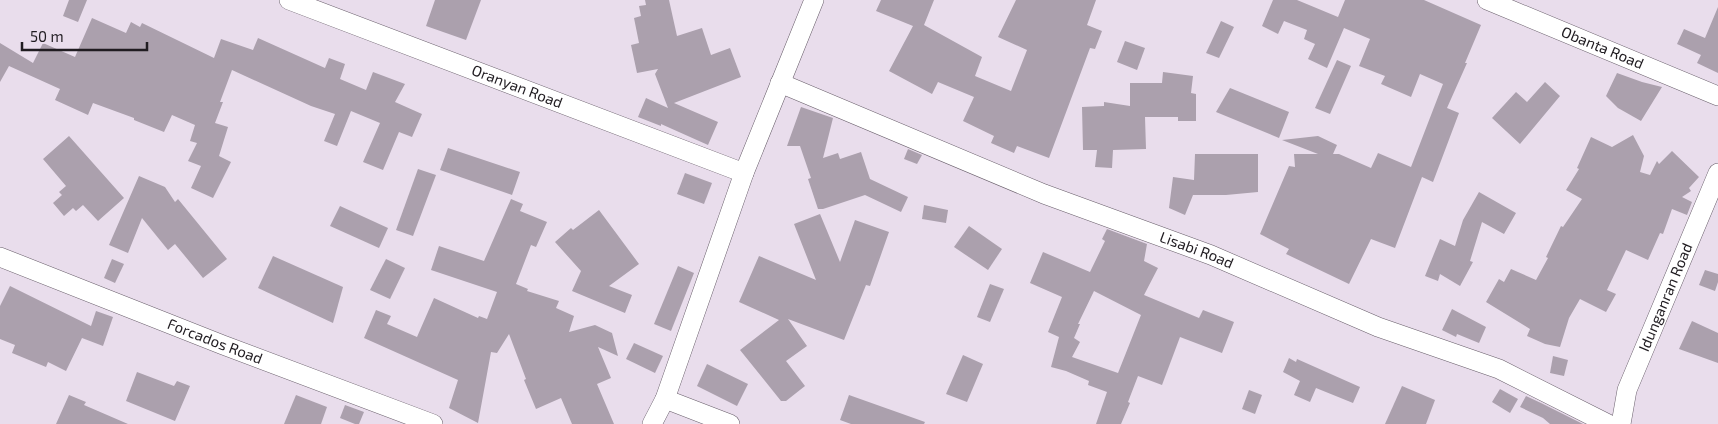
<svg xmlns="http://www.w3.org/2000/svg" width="1718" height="424" font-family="'Exo 2',sans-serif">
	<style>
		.building { fill: #aba0ad; fill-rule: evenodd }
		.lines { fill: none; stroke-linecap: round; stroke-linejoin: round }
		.street-casing { stroke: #695f6b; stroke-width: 20 }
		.street { stroke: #fff; stroke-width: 19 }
		.labels { text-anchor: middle; stroke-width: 4.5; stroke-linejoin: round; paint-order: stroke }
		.street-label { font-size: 15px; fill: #201c21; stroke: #e9ddec }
	</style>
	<rect width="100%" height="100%" fill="#e9ddec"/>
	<g class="building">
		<path d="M69 0H87L78 22 63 16Z"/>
		<path d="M435 0H481L466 40 426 26Z"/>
		<path d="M645 0H669L677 36 702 28 711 55 730 48 741 77 674 103 718 122 708 145 661 124V126L638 117 646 98 668 108 655 74 658 69 637 73 631 45 639 43 634 18 641 16 639 6 646 5Z"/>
		<path d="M881 0H934L924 25 982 57 975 76 1011 91 1027 50 998 37 1016 0H1096L1087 25 1102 31 1095 49 1090 48 1049 158 1017 146 1014 153 991 143 994 136 963 121 974 97 938 82 932 94 889 71 913 26 876 11Z"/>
		<path d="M1273 0H1297L1338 17 1345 0H1424L1481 25 1465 63H1467L1447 108 1459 113 1433 182 1422 177 1395 248 1371 239 1349 284 1286 254 1289 249 1260 234 1289 166 1295 167 1294 154H1318L1282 140 1318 136 1337 145 1333 154H1339L1371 168 1378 153 1411 167 1443 84 1420 74 1411 97 1381 84 1385 76 1359 66 1370 39 1344 28 1327 68 1308 59 1315 44 1304 39 1307 30 1284 21 1278 34 1262 26Z"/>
		<path d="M1718 7V73L1697 63 1701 55 1677 44 1684 29 1705 38Z"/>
		<path d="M92 18 126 33 131 22 140 27 142 23 214 58 221 39 253 50 258 38 325 68 329 58 345 64 340 79 366 90 373 72 405 84 395 102 422 114 412 137 399 132 383 170 363 162 380 123 351 111 337 146 324 141 335 114 311 106 232 70 220 102H223L215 123 228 127 219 156 231 162 213 198 191 188 201 166 188 161 197 143 190 141 195 125 172 115 164 132 134 120V118L93 103 88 115 55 100 60 89 9 66 0 82V43L33 63 43 43 75 57Z"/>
		<path d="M1221 21 1234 27 1219 58 1206 53Z"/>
		<path d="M1125 41 1145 48 1137 70 1117 62Z"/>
		<path d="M1337 60 1351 66 1330 114 1315 108Z"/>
		<path d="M1163 72 1193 76 1191 93 1196 94V121H1178V117H1145L1146 149 1113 150 1112 168 1095 167 1097 150H1083L1082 107 1104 106V102L1130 106V83H1162Z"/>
		<path d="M1617 73 1642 82 1662 87 1641 121 1618 108 1606 96Z"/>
		<path d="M1545 82 1560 96 1520 144 1492 118 1516 92 1527 102Z"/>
		<path d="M1230 88 1289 112 1279 138 1216 112Z"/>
		<path d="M801 107 833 118 823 158 838 153 840 159 861 152 870 179 908 197 901 212 865 195 823 209H818L808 179 811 178 800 146H787Z"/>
		<path d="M1633 135 1644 156 1640 172 1650 175 1657 161 1659 164 1672 151 1699 177 1689 188 1691 191 1682 197 1692 202 1687 215 1672 209 1663 234 1660 233 1648 260 1626 250 1607 290 1616 294 1606 312 1580 299 1569 318 1560 347 1545 344 1527 336 1530 329 1486 302 1499 279 1504 282 1511 269 1536 280 1548 258 1546 257 1561 226 1563 227 1582 199 1566 190 1579 169 1577 168 1591 137 1612 147Z"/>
		<path d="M69 136 124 198 98 221 83 205 76 211 73 208 64 216 53 203 62 195 59 192 66 186 43 159Z"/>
		<path d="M448 148 520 172 512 195 440 170Z"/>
		<path d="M908 149 922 155 917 164 904 159Z"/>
		<path d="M1195 154H1258V192L1226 195H1193L1185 215 1169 208 1173 177 1194 180Z"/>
		<path d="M418 169 436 175 413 236 396 230Z"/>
		<path d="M685 173 712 183 704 204 677 194Z"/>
		<path d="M139 176 165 187 175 202 178 199 227 259 203 278 175 244 168 250 142 218 128 253 109 245Z"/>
		<path d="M1479 192 1516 213 1504 234 1482 222 1470 261 1473 262 1460 286 1440 274 1438 281 1425 276 1440 239 1455 246 1463 220Z"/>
		<path d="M511 199 523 204 520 211 547 222 536 247 531 245 516 284 528 289 527 291 559 301 556 308 574 316 569 332 595 325 612 333 618 356 598 347 611 378 597 384 614 424H572L561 398 536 409 524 380 526 379 509 334 497 353 491 352 478 423 449 408 458 380 364 338 376 310 391 316 387 324 417 337 434 298 478 318 479 316 487 319 497 292 431 270 439 246 484 261Z"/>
		<path d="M924 205 948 210 946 223 922 219Z"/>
		<path d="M340 206 388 228 379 248 330 226Z"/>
		<path d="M599 210 639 264 609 286 632 295 625 313 572 291 581 271 555 242 571 228 573 230Z"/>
		<path d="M820 214 840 262 855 220 889 232 870 286 866 285 844 340 788 319 807 346 786 361 805 386 786 401H781L740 350 779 320 739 302 759 256 816 280 794 224Z"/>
		<path d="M969 226 1002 249 988 270 954 247Z"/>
		<path d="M1107 229 1147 244 1144 261 1158 268 1144 295 1199 318 1203 310 1234 322 1222 353 1180 337 1162 385 1138 376 1128 402 1130 403 1121 424H1096L1107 392 1088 385 1089 381 1066 371 1051 367 1059 337 1048 332 1062 297 1030 283 1043 252 1090 272 1105 241 1102 239ZM1094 291 1141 315 1118 373 1072 357 1080 342 1074 338 1080 324H1078Z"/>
		<path d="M273 256 343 287 333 323 258 288Z"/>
		<path d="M112 259 124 264 115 283 104 278Z"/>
		<path d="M386 259 405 268 390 299 370 290Z"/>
		<path d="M678 266 694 273 671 331 654 324Z"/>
		<path d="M1705 270 1718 274V282L1715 291 1699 285Z"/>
		<path d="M990 284 1004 289 990 322 977 317Z"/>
		<path d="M10 286 91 326 96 311 113 317 103 346 82 338 66 371 48 362 46 367 12 353 15 345 0 339V306Z"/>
		<path d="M1452 309 1486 327 1479 343 1457 334 1456 337 1442 330Z"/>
		<path d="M1692 321 1718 333V363L1679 349Z"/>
		<path d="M634 343 663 356 655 373 626 359Z"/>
		<path d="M963 355 983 364 967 402 946 394Z"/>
		<path d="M1553 356 1568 360 1564 376 1550 373Z"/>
		<path d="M1289 358 1296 362 1297 359 1360 387 1353 403 1316 388 1310 402 1294 395 1300 381 1283 372Z"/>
		<path d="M707 364 748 384 737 406 697 386Z"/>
		<path d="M137 372 174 386 177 381 190 386 175 421 126 401Z"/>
		<path d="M1402 386 1435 400 1426 424H1385Z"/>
		<path d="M1500 389 1518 399 1510 413 1492 402Z"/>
		<path d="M1249 390 1262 395 1255 414 1242 409Z"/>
		<path d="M69 395 86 402 84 405 128 424H56Z"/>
		<path d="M296 395 327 407 321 424H284Z"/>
		<path d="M849 395 925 422 924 424H851L840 420Z"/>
		<path d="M1526 396 1541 403 1583 424H1550L1543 418 1520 407Z"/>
		<path d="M345 405 364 412 359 424H355L340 418Z"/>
	</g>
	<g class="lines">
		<g class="street-casing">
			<g id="street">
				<path id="s1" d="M289 0 744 173"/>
				<path id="s2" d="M1487 0 1718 96"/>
				<path id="s3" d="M780 83 1044 194 1211 255 1378 327 1499 369 1608 424"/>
				<path id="s4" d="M0 257 223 345 433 424"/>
				<path d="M665 399 730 424"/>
				<path d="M652 424 665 399 744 173 814 0"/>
				<path id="s5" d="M1621 424 1627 390 1718 173"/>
			</g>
		</g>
		<use href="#street" class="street"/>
	</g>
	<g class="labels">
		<g class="street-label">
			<text dy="5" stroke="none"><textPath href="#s2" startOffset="125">Obanta Road</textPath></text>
			<text dy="5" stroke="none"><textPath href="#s1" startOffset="244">Oranyan Road</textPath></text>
			<text dy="5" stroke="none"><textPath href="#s3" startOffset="449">Lisabi Road</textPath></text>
			<text dy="5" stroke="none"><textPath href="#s5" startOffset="135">Idunganran Road</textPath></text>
			<text dy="5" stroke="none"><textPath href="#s4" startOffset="231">Forcados Road</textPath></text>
		</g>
	</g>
	<path d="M22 42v8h125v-8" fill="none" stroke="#201c21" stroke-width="2.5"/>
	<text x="30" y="42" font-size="15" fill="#201c21" stroke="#e9ddec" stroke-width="4" paint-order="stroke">50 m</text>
</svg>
